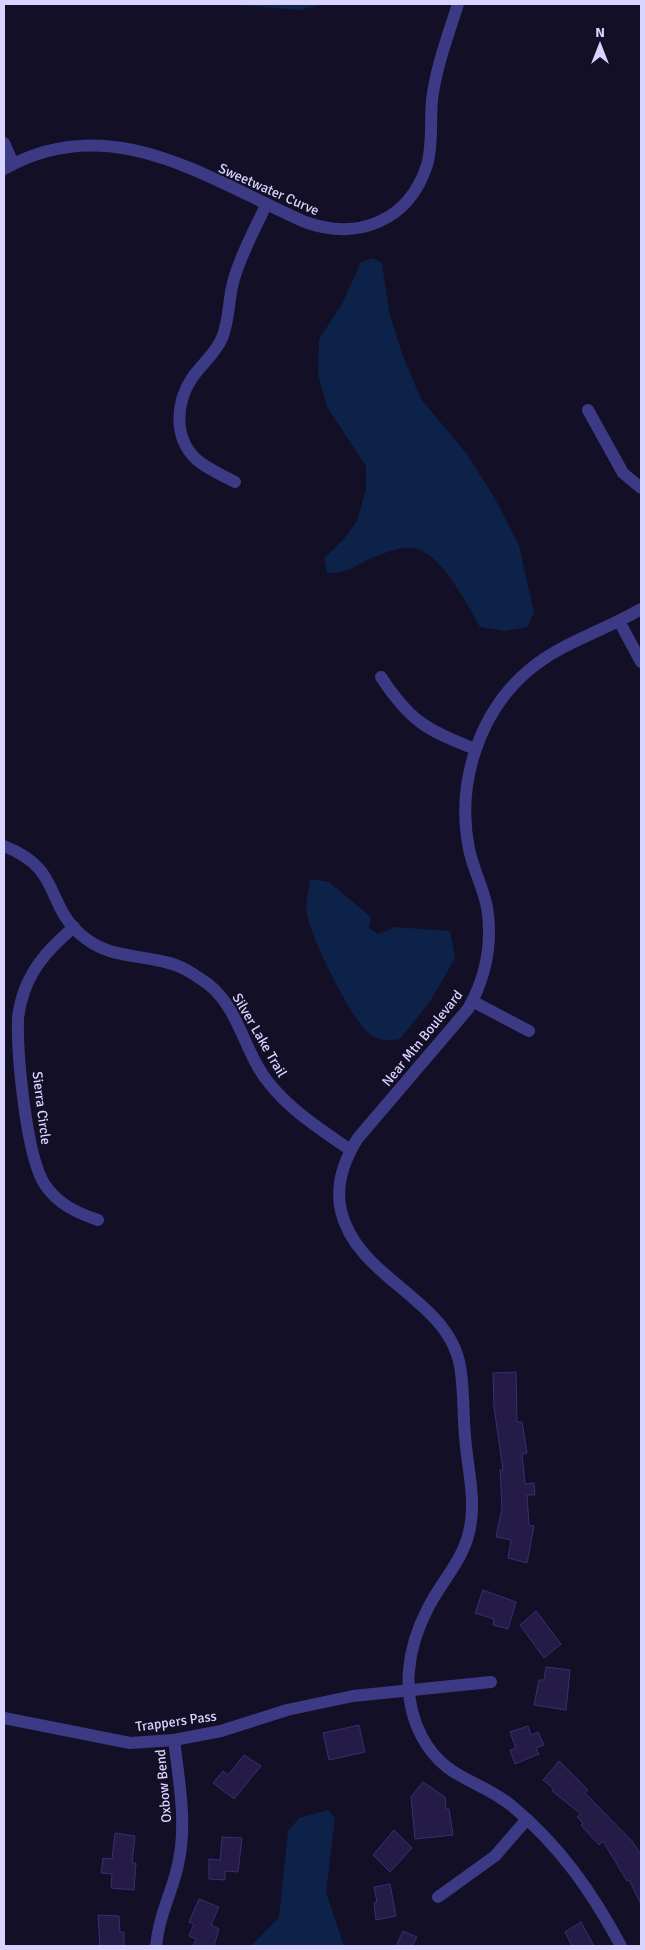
<svg xmlns="http://www.w3.org/2000/svg" width="645" height="1950" font-family="Signika,sans-serif">
	<style>
		.water { fill: #0c2248 }
		.building { fill: #241b47; stroke: #3b2d73 }
		.lines { fill: none; stroke-linecap: round; stroke-linejoin: round }
		.street { stroke: #3d3a85; stroke-width: 12 }
		.labels { text-anchor: middle; stroke-width: 4; stroke-linejoin: round; paint-order: stroke }
		.street-label { font-size: 14px; fill: #d9d4ff; stroke: #130f26 }
	</style>
	<rect width="100%" height="100%" fill="#130f26"/>
	<g class="water">
		<path d="M224 4H324L300 10Z"/>
		<path d="M373 258 382 263 389 312 403 356 421 399 467 454 494 497 519 545 534 613 527 627 505 631 480 627C468 605 445 562 422 551 406 543 388 552 374 557 355 565 349 574 327 573L324 558 343 540 357 521 366 489V466L327 407 318 374 319 339 342 304 361 262Z"/>
		<path d="M310 879 329 882 371 917 369 928 378 934 395 927 450 931 455 958 431 1000 400 1039C390 1041 380 1041 371 1035 353 1024 310 936 307 914 305 903 309 889 310 879Z"/>
		<path d="M328 1810 335 1819 326 1892 344 1946H251L279 1917 288 1831 299 1818Z"/>
	</g>
	<g class="building">
		<path d="M516 1372 517 1422H522L527 1453 522 1454 525 1484 534 1483 535 1495H527L529 1525 534 1526 527 1563 508 1558 511 1540 496 1537 502 1508 500 1470H503L494 1407 493 1373Z"/>
		<path d="M483 1590 516 1602 508 1629 493 1625 494 1619 475 1613Z"/>
		<path d="M536 1611 561 1644 544 1658 520 1625Z"/>
		<path d="M546 1667 570 1670 566 1710 534 1705 539 1680H544Z"/>
		<path d="M359 1725 365 1752 329 1760 323 1733Z"/>
		<path d="M528 1726 531 1735 538 1732 544 1745 536 1748 539 1754 515 1764 510 1750 516 1748 510 1732Z"/>
		<path d="M244 1755 261 1766 234 1799 213 1783 223 1771 228 1775Z"/>
		<path d="M559 1761 588 1790 585 1793 632 1841 641 1855V1904L629 1880 627 1881 603 1841 599 1845 581 1825 583 1823 577 1817 581 1814 552 1791 554 1789 543 1780Z"/>
		<path d="M423 1782 445 1797 446 1809H449L453 1835 415 1839 411 1797Z"/>
		<path d="M394 1830 412 1848 390 1872 373 1855Z"/>
		<path d="M115 1833 135 1836 132 1863H136L134 1890 111 1888 112 1874 101 1873 103 1858 112 1859Z"/>
		<path d="M222 1837 242 1838 238 1872 225 1871V1880L209 1879V1859L220 1860Z"/>
		<path d="M390 1884 396 1916 376 1920 374 1903 377 1902 374 1887Z"/>
		<path d="M199 1899 219 1907 211 1925 219 1929 214 1946H193L196 1939 189 1936 194 1924 189 1922Z"/>
		<path d="M98 1915 119 1916 120 1932H124V1946H100Z"/>
		<path d="M581 1922 594 1946H572L565 1932Z"/>
		<path d="M403 1931 417 1937 412 1946H396Z"/>
	</g>
	<g class="lines">
		<g class="street">
			<path d="M4 143 13 163"/>
			<path d="M4 169C110 108 208 179 305 222 358 241 409 221 427 165 433 145 430 121 432 100 436 67 448 36 458 4"/>
			<path d="M588 410 623 473 641 488"/>
			<path d="M235 482C222 475 207 469 196 459 173 437 176 402 192 378 201 365 216 353 222 338 230 319 228 298 234 279 241 254 255 229 266 205"/>
			<path d="M619 621 641 662"/>
			<path d="M381 677C410 721 426 730 475 749"/>
			<path d="M4 846C62 869 44 901 80 934 107 958 134 954 165 962 181 965 195 975 208 984 240 1009 244 1053 269 1083 291 1111 322 1130 350 1150"/>
			<path d="M74 927C53 945 35 963 25 989 22 997 19 1009 18 1018 17 1055 26 1156 45 1185 58 1204 77 1213 98 1220"/>
			<path d="M472 1001 529 1031"/>
			<path d="M4 1718 130 1743 174 1740 221 1731 287 1710 353 1696 491 1682"/>
			<path d="M438 1897 495 1856 527 1819"/>
			<path d="M156 1946C159 1916 170 1897 177 1869 188 1827 179 1782 174 1740"/>
			<path d="M621 1946C592 1892 560 1846 512 1806 479 1779 445 1780 422 1737 400 1695 407 1648 428 1608 441 1582 463 1560 469 1532 477 1501 467 1467 465 1436 463 1415 464 1394 461 1373 454 1299 358 1282 341 1211 335 1185 344 1160 358 1138L468 1009C486 977 493 944 487 907 483 887 473 869 469 849 456 785 478 713 529 670 562 642 604 631 641 609"/>
		</g>
	</g>
	<g class="labels">
		<g class="street-label">
			<text transform="translate(269 189) rotate(24)" y="5">Sweetwater Curve</text>
			<text transform="translate(260 1035) rotate(60)" y="5">Silver Lake Trail</text>
			<text transform="translate(422 1038) rotate(-51)" y="5">Near Mtn Boulevard</text>
			<text transform="translate(42 1108) rotate(83)" y="5">Sierra Circle</text>
			<text transform="translate(176 1721) rotate(-8)" y="5">Trappers Pass</text>
			<text transform="translate(163 1786) rotate(-95)" y="5">Oxbow Bend</text>
		</g>
	</g>
	<rect width="645" height="1950" fill="none" stroke="#d9d4ff" stroke-width="10"/>
	<g transform="translate(600 45)" stroke="#130f26" stroke-width="4" paint-order="stroke">
	<path d="M0-4L9 19L0 12L-9 19Z" fill="#d9d4ff"/>
	<text y="-8" font-size="14" font-weight="bold" text-anchor="middle" fill="#d9d4ff">N</text>
	</g>
</svg>
